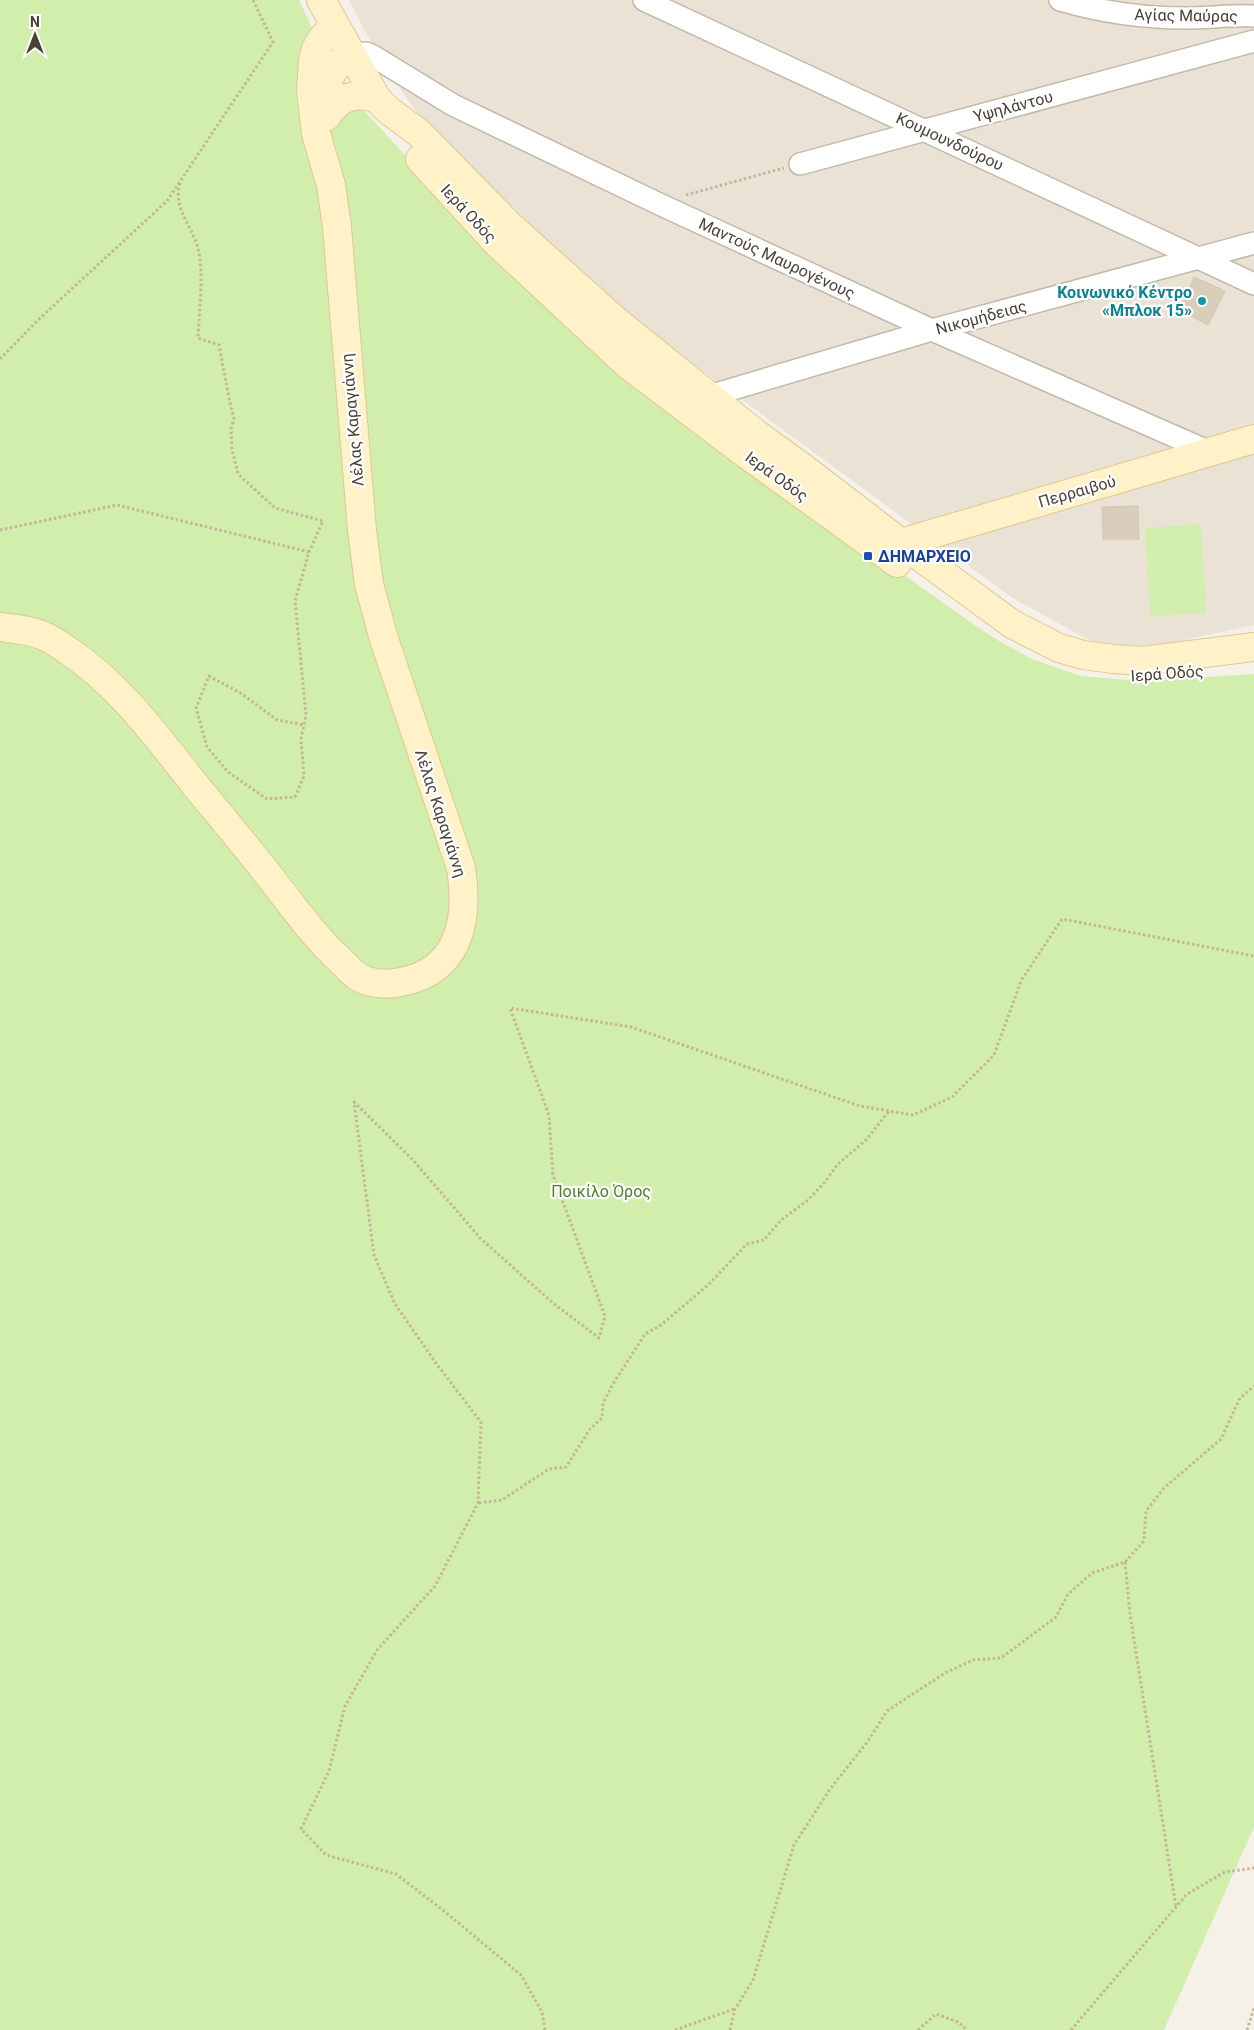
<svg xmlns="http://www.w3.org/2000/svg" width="1254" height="2030" font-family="Roboto,sans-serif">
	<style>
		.residential { fill: #eae3d5 }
		.green { fill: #d2eeac }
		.building { fill: #d9cdbc; stroke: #d4c5ae }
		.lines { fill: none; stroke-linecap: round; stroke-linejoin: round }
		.street-casing { stroke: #c2b9a9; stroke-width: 24 }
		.secondary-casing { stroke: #dec894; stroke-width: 30 }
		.path { stroke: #c6b598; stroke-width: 3; stroke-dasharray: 2.5 2.5; stroke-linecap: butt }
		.street { stroke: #fff; stroke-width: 21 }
		.secondary { stroke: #fff1c8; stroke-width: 28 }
		.culture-dot { fill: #0f9aa8; stroke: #fff; stroke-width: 2 }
		.transit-dot { fill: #1a4fb4; stroke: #fff; stroke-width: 2 }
		.labels { text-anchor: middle; stroke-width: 4.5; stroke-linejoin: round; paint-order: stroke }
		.street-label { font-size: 16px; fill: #4a4135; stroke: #fff }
		.culture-label { font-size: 16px; font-weight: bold; fill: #0d838f; stroke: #fff; text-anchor: end }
		.transit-label { font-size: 16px; font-weight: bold; fill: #164399; stroke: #fff; text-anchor: start }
		.park-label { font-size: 16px; fill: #488321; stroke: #fff }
	</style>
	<rect width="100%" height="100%" fill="#f6f1e8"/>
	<path class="residential" d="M349 0H1254V625L1157 646 1096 644 1014 599 645 329 566 259 433 135 405 96 367 35Z"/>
	<g class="green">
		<path d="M0 0H299L313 30 359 105 460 215 855 540 976 626 999 641 1032 659 1081 676 1139 681 1254 674V1827L1164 2030H0Z"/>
		<path d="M1201 524 1206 613 1150 616 1145 528Z"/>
	</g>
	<g class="building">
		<path d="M1194 277 1225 291 1208 325 1180 310Z"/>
		<path d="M1138 506 1139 539H1103L1102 507Z"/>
	</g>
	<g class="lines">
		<g class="street-casing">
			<g id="street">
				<path d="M644 0 1254 284"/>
				<path d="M1060 0C1101 12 1142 18 1185 18 1208 18 1231 15 1254 16"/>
				<path d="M351 55 366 53 373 56 453 105 657 203 932 330 1210 452"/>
				<path d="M800 164 1254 41"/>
				<path d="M709 396 932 330 1254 243"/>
			</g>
		</g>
		<g class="secondary-casing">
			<g id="secondary">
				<path d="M321 0 377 99 388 110 419 133 510 226 616 321 755 433 802 467 901 543 1012 624 1059 648 1083 655 1113 659 1142 661 1254 647"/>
				<path d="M327 111C325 87 328 66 351 55"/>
				<path d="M327 116C339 97 356 91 377 99"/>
				<path d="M420 159 496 242 627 364 746 454 897 563"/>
				<path d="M901 543 1254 439"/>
				<path d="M0 627C15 629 31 630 44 636 52 639 60 645 67 650 119 684 157 737 196 786 223 819 251 852 277 886 297 912 316 938 340 960 345 965 351 972 357 976 369 984 386 985 401 982 460 971 469 919 461 868L383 636 369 584 362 530 337 227 331 185 316 134 311 91 313 60 316 49 321 40 327 33 336 29"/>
			</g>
		</g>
		<g class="path">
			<path d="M180 183C173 208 190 223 197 245 205 271 199 310 198 338L219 345 229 398 234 419 231 429 232 449 238 474 275 508 323 521 309 552"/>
			<path d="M686 195 784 168"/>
			<path d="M0 359 37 321 167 201 273 42 253 0"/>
			<path d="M0 530 117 505 309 552 295 601 306 715 301 739 304 776 295 797 267 799 228 772 207 747 196 708 209 676 242 694 277 720 304 725"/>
			<path d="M479 1503 502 1500 549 1469 566 1467 590 1429 602 1418 603 1403 613 1384 645 1334 661 1325 708 1285 747 1244 764 1240 781 1220 808 1200 824 1183 838 1164 866 1140 889 1111"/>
			<path d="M1125 1562 1130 1614 1176 1907"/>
			<path d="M545 2030 542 2012 521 1975 444 1911 396 1874 326 1855 301 1829 329 1771 345 1706 377 1650 435 1586 478 1503 481 1422 438 1366 395 1304 374 1255 354 1102 413 1160 481 1239 553 1303 599 1338 605 1316 553 1175 549 1115 510 1008 631 1027 860 1106 913 1115 952 1097 994 1055 1021 981 1062 919 1254 956"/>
			<path d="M675 2030 734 2009"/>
			<path d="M730 2030 735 2009 753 1980 794 1845 830 1789 868 1741 887 1711 945 1673 973 1660 1001 1658 1056 1617 1068 1594 1092 1573 1125 1562 1144 1541 1146 1511 1164 1488 1221 1439 1240 1398 1254 1386"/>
			<path d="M918 2030 936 2014 958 2022 967 2030"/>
			<path d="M1071 2030 1187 1894 1225 1872 1254 1868"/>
			<path d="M1247 2030 1254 2008"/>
		</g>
		<use href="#street" class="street"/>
		<use href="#secondary" class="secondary"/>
	</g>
	<circle class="culture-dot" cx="1202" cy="301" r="5"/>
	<rect class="transit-dot" x="863" y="551" width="10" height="10" rx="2.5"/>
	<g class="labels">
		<g class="street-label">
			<text transform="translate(1186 15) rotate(1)" y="6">Αγίας Μαύρας</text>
			<text transform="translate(1013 106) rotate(-15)" y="6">Υψηλάντου</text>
			<text transform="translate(950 141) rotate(25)" y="6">Κουμουνδούρου</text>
			<text transform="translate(469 213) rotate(47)" y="6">Ιερά Οδός</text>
			<text transform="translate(777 258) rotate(25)" y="6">Μαντούς Μαυρογένους</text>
			<text transform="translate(981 317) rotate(-15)" y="6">Νικομήδειας</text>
			<text transform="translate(352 420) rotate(-95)" y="6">Λέλας Καραγιάννη</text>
			<text transform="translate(777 476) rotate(36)" y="6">Ιερά Οδός</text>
			<text transform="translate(1077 491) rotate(-16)" y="6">Περραιβού</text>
			<text transform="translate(1167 673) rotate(-4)" y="6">Ιερά Οδός</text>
			<text transform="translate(441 813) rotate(72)" y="6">Λέλας Καραγιάννη</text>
		</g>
		<g class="culture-label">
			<text x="1192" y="298">Κοινωνικό Κέντρο<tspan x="1192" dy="18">«Μπλοκ 15»</tspan></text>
		</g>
		<g class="transit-label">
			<text x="878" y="562">ΔΗΜΑΡΧΕΙΟ</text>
		</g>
		<g class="park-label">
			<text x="601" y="1197">Ποικίλο Όρος</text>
		</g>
	</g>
	<g transform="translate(35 35)" stroke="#ffffff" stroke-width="4" paint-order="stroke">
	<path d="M0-4L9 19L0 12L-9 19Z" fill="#4a4135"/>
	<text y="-8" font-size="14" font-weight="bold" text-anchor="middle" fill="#4a4135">N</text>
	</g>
</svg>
